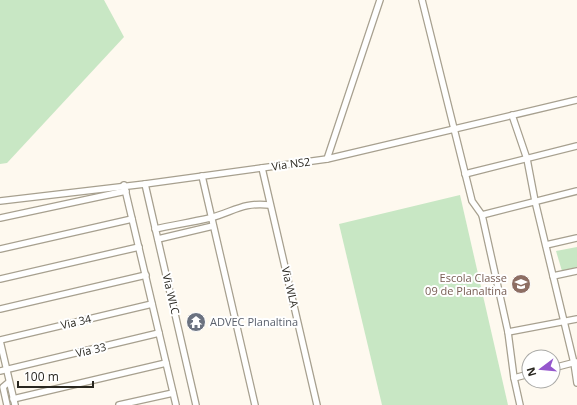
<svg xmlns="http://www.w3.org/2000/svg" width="577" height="405" font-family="'Open Sans',sans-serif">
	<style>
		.green { fill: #c8e7c4 }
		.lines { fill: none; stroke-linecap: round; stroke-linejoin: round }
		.minor-casing { stroke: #a7a08f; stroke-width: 8 }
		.minor { stroke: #fff; stroke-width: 5.5 }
		.labels { text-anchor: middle; stroke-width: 4; stroke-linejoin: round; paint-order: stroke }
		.street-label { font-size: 11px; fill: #292720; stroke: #fff }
		.education-label { font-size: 11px; fill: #785e54; stroke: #fff; text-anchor: end }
		.worship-label { font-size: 11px; fill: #5b616d; stroke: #fff; text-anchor: start }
	</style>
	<rect width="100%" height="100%" fill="#fef9ef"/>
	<g class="green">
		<path d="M0 0H104L124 37 7 163 0 164Z"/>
		<path d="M460 195 508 405H382L339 224Z"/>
		<path d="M577 247V267L562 271 556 251Z"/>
	</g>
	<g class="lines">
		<g class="minor-casing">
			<g id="minor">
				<path d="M422 0 472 201 482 215 508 332 514 378 520 405"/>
				<path d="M512 115 527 159 535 201 574 363 577 383"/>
				<path d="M327 159 380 0"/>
				<path d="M262 168 317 405"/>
				<path d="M465 174 577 146"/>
				<path d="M202 176 255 405"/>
				<path d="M145 184 196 405"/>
				<path d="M124 185 176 405"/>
				<path d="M0 201 145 184 327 159 577 100"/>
				<path d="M482 215 577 191"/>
				<path d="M0 218 126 191"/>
				<path d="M155 229C174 225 192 222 210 218 235 211 243 202 270 205"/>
				<path d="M158 239 213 226"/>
				<path d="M546 245 577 238"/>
				<path d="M0 249 132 219"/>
				<path d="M553 276 577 271"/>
				<path d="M0 279 139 247"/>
				<path d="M0 309 146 275"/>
				<path d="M508 332 577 319"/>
				<path d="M0 340 152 304"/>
				<path d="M0 341 15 405"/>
				<path d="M553 368 576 362"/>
				<path d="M0 371 159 333"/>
				<path d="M514 378 529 374"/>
				<path d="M13 399 166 363"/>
				<path d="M7 405 3 387 9 382"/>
				<path d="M119 405 173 393"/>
			</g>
		</g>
		<use href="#minor" class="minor"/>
	</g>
	<defs>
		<g id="school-disc" transform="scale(1)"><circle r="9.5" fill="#8d6e63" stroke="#fff"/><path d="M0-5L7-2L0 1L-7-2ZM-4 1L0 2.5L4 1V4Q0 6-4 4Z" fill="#fff"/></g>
		<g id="temple-disc" transform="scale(1)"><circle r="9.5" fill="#6b7280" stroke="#fff"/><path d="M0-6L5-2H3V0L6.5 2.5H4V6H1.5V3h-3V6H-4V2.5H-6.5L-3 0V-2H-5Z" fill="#fff"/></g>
	</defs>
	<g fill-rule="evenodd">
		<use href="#school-disc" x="521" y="284"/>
		<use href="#temple-disc" x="196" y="322"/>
	</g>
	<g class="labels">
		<g class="street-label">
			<text transform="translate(291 164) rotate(-8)" y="4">Via NS2</text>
			<text transform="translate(290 287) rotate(77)" y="4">Via WLA</text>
			<text transform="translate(171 294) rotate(77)" y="4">Via WLC</text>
			<text transform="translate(76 322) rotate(-13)" y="4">Via 34</text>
			<text transform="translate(91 350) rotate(-13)" y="4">Via 33</text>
		</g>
		<g class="education-label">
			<text x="507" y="282">Escola Classe<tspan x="507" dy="13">09 de Planaltina</tspan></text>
		</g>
		<g class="worship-label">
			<text x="210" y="326">ADVEC Planaltina</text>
		</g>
	</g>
	<g transform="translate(541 369) rotate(254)"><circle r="19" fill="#ffffff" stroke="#a9a9a6"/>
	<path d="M0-3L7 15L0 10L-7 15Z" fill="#9557cd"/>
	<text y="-6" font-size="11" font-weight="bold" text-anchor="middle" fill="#292720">N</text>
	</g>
	<path d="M18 381v6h75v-6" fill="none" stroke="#292720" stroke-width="2"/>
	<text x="24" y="381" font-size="12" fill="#292720" stroke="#ffffff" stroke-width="3" paint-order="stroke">100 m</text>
</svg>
